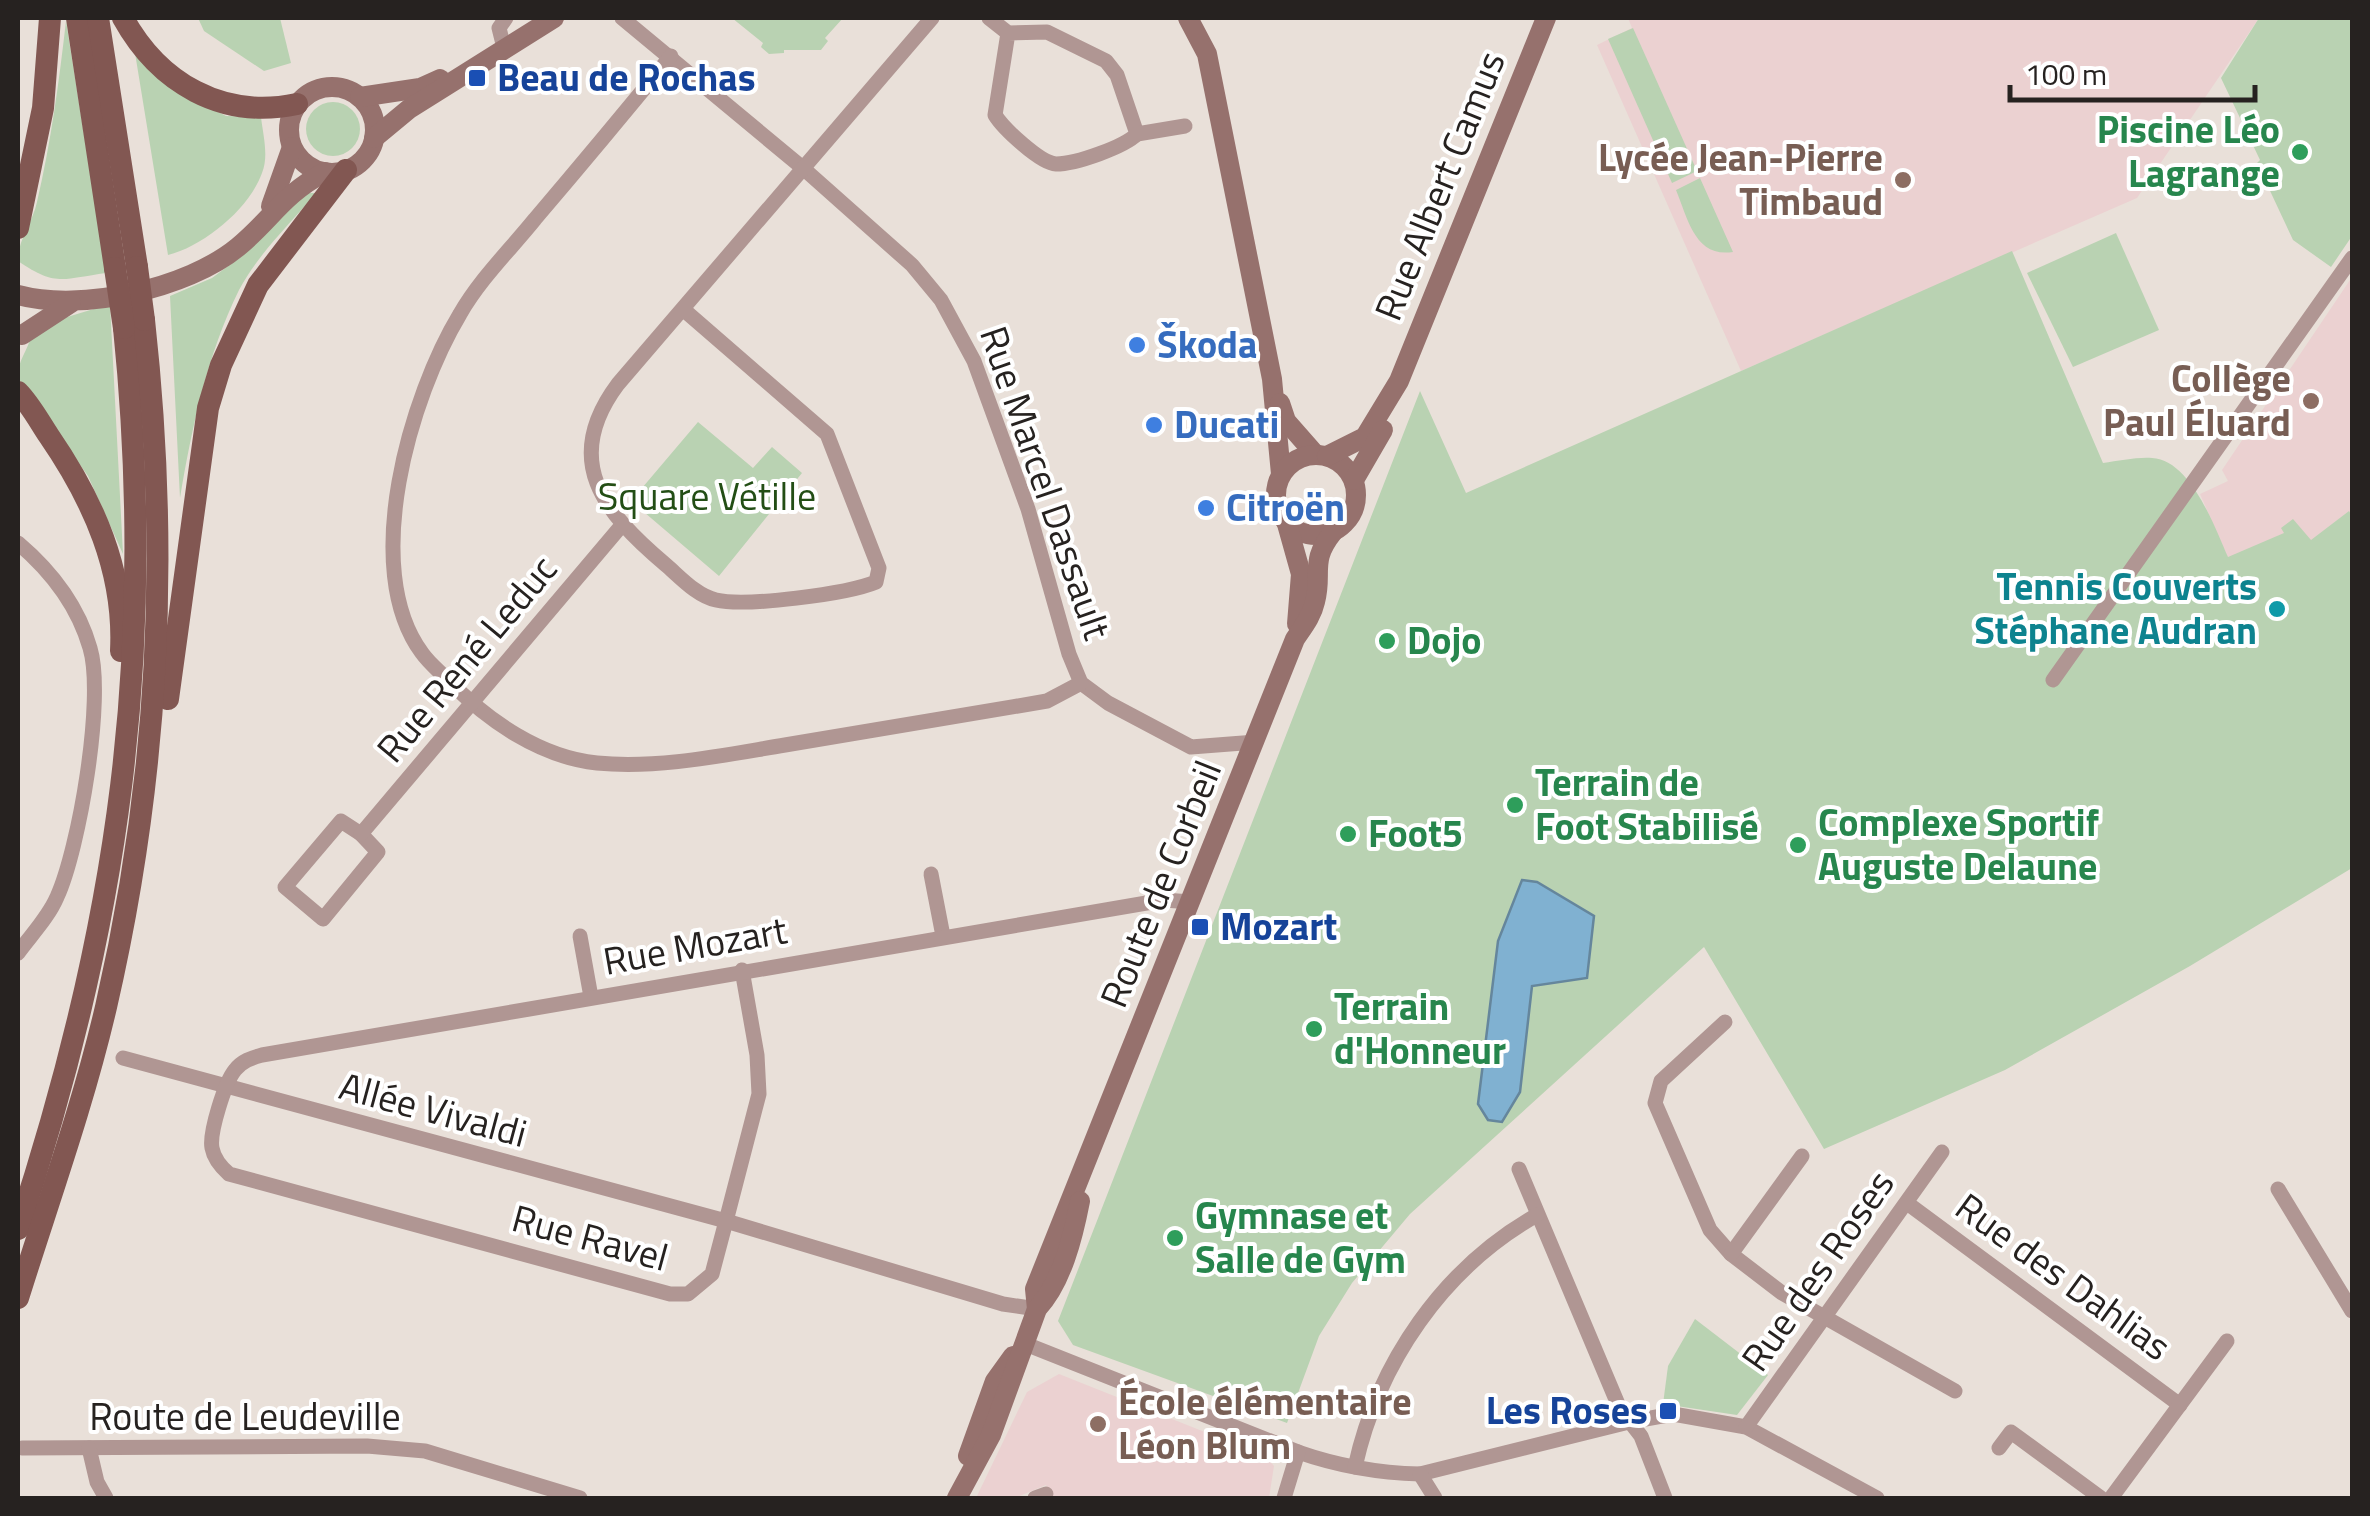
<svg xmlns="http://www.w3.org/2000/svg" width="2370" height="1516" font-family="'Titillium Web',sans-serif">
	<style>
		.education { fill: #ebd1d1 }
		.green { fill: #b9d2b2 }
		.water { fill: #80b1d1; stroke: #65869c; stroke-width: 2.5 }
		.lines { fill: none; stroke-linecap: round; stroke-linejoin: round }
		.street { stroke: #b09693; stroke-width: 15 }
		.secondary { stroke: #96716d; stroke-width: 20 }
		.primary { stroke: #825752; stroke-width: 22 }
		.primary-bridge { stroke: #825752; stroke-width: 22 }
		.transit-dot { fill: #1a4fb4; stroke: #fff; stroke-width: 4 }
		.leisure-dot { fill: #2e9e5b; stroke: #fff; stroke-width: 4 }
		.education-dot { fill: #8d6e63; stroke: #fff; stroke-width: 4 }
		.shop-dot { fill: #3f7fe0; stroke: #fff; stroke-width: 4 }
		.culture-dot { fill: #0f9aa8; stroke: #fff; stroke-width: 4 }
		.labels { text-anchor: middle; stroke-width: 8; stroke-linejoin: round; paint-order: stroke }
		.transit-label { font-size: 38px; font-weight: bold; fill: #164399; stroke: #fff; text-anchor: start }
		.leisure-label { font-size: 38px; font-weight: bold; fill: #27864d; stroke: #fff; text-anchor: start }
		.education-label { font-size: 38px; font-weight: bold; fill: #785e54; stroke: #fff; text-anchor: end }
		.street-label { font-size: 38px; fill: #262220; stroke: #fff }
		.shop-label { font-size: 38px; font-weight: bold; fill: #366cbe; stroke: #fff; text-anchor: start }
		.park-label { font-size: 38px; fill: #234e15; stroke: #fff }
		.culture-label { font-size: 38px; font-weight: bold; fill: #0d838f; stroke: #fff; text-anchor: end }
	</style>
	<rect width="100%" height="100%" fill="#e9e0d9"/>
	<g class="education">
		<path d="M1628 18H2259L2137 198 1741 371 1597 45 1632 28Z"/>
		<path d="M2352 277V516L2348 512 2311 541 2285 533 2228 558 2200 494 2228 481 2222 470Z"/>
		<path d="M1059 1374 1265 1456 1274 1466 1269 1498H1053L1046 1485 1015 1498H976L1027 1392Z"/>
	</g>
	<g class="green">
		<path d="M198 18H280L291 63 264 71 204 31Z"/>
		<path d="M732 18H843L825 38 828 41 821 50H784V53L769 54 761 47 763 43Z"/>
		<path d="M2259 18H2352V236L2331 267 2293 240 2257 163 2260 160 2221 78Z"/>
		<path d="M66 21 106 273C62 279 56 287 18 261 17 241 33 222 37 202 51 142 59 82 66 21Z"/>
		<path d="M1633 28 1697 171 1672 183 1608 39Z"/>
		<path d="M135 53 199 102 226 116 261 117C263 135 269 156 262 173 249 209 204 246 168 255Z"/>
		<circle cx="333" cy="129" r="27"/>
		<path d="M1700 178 1733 252C1695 258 1688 219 1676 190Z"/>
		<path d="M301 193H316C290 224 258 254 239 290 207 355 192 427 180 498L170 296 212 278 243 255Z"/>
		<path d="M2116 233 2159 330 2073 367 2027 273Z"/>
		<path d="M2012 251 2103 463C2119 461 2136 457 2152 458 2191 460 2215 528 2228 557L2284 533 2281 528 2293 519 2311 540 2349 511 2352 516V868L2190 966 2005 1070 1824 1149 1704 947 1410 1214 1352 1283 1319 1336 1287 1423 1073 1345 1058 1321 1420 391 1466 493Z"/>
		<path d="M110 304 123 554 88 476 18 378C17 361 27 353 31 336L64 318Z"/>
		<path d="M698 422 753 468 772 447 802 473 719 576 631 501Z"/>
		<path d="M1695 1319 1768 1375 1737 1415 1663 1404 1668 1366Z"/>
	</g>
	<path class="water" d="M1522 880 1537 882 1594 916 1587 978 1532 986 1520 1092 1502 1122 1488 1120 1478 1104 1498 941Z"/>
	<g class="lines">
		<g class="street">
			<path d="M622 18 804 169 912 265 941 300 974 361 1028 509 1069 654 1081 683 1108 703 1191 747 1256 742"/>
			<path d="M989 18 1008 33 1047 32 1106 61 1117 75 1137 134C1124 147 1076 164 1056 164 1040 163 1003 128 995 115L1008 33"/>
			<path d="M504 48 499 28 506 18"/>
			<path d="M671 56C626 111 581 165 535 219 510 250 480 279 460 314 411 395 359 568 422 653 429 663 439 671 448 680 488 721 540 757 597 763 659 769 724 755 785 745 873 730 960 716 1047 701L1081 683"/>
			<path d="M1137 134 1185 126"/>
			<path d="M684 310 827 434 879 568 876 582C847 594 746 607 716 600 697 596 680 577 666 565 603 512 561 460 618 384L932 18"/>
			<path d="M18 543C51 571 78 606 90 648 105 698 79 849 57 897 48 918 31 935 18 953"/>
			<path d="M2053 680 2352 258"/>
			<path d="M341 821 361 834 378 852 323 919 285 887Z"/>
			<path d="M361 834 622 525"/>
			<path d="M931 874 943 936"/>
			<path d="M580 936 591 997"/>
			<path d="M1725 1022 1661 1081 1655 1103 1710 1230 1731 1254 1782 1293 1955 1391"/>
			<path d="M123 1058 726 1221 759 1094 757 1055 742 970"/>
			<path d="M1519 1169 1620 1409 1641 1436 1665 1498"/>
			<path d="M2278 1189 2352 1311"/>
			<path d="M1907 1203 2180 1405"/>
			<path d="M1731 1254 1802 1156"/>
			<path d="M1037 1309 1003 1304 726 1221 712 1274 688 1294H670L229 1174C221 1167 214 1159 212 1148 209 1133 225 1082 235 1070 242 1061 251 1058 262 1055L1164 900 1191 902"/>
			<path d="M1023 1343 1298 1452C1338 1466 1378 1473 1420 1474L1629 1422 1673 1414 1746 1427 1877 1498"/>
			<path d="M1746 1427 1942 1152"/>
			<path d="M22 1448 367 1446 425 1451 580 1498"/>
			<path d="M89 1448 97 1482 106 1498"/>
			<path d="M1999 1448 2011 1432 2101 1498"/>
			<path d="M1355 1467C1378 1363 1443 1268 1537 1215"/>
			<path d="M1420 1474 1435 1498"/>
			<path d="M1035 1498 1046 1494"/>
			<path d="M1284 1498 1298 1452"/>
			<path d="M2111 1498 2227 1341"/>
		</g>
		<g class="secondary">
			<path d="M1188 18 1207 54 1272 379 1281 474"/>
			<circle cx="332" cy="130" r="43"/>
			<path d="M360 97 420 88 440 79"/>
			<path d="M374 138 409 109 554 18"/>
			<path d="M271 206 292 147"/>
			<path d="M18 295C81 312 187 289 238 247 272 219 282 195 325 172"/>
			<path d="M22 335 71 303"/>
			<path d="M1280 403 1286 421 1315 454"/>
			<circle cx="1316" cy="495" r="40"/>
			<path d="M1327 456 1365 437 1399 381 1546 18"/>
			<path d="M1354 480 1383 430"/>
			<path d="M1287 524 1301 574 1297 624"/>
			<path d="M1037 1309 1035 1289 1295 639C1303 627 1312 616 1315 602 1323 572 1309 562 1333 532"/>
			<path d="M968 1456 995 1381 1013 1356"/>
			<path d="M957 1498 991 1435 1037 1309C1062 1282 1073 1237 1080 1201"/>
		</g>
		<g class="primary">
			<path d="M77 18 115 268"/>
			<path d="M98 18 137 267"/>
			<path d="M123 18C159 83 222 120 297 104"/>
			<path d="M18 228 43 108 50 18"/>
			<path d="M18 392C30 404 39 421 49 436 93 500 125 571 121 651"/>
			<path d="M168 699 208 408 221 365 258 285 346 170"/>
			<path d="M18 1229C119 923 157 650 124 328"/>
			<path d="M18 1298C48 1202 83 1106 106 1007 159 777 170 555 144 320"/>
		</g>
		<g class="primary-bridge">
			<path d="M137 267 144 320"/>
			<path d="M115 268 124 328"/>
		</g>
	</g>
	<g class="transit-dot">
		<rect x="467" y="68" width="20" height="20" rx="5"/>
		<rect x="1190" y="917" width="20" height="20" rx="5"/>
		<rect x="1658" y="1401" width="20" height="20" rx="5"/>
	</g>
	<g class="leisure-dot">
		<circle cx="2300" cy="152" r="10"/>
		<circle cx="1387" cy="641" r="10"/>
		<circle cx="1515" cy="805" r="10"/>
		<circle cx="1348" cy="834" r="10"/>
		<circle cx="1798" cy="845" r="10"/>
		<circle cx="1314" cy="1029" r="10"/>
		<circle cx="1175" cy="1238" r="10"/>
	</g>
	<g class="education-dot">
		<circle cx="1903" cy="180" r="10"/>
		<circle cx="2311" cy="401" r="10"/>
		<circle cx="1098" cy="1424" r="10"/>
	</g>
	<g class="shop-dot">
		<circle cx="1137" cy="345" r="10"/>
		<circle cx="1154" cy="425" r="10"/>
		<circle cx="1206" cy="508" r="10"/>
	</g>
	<circle class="culture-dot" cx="2277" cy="609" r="10"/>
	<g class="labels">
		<g class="transit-label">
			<text x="497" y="91">Beau de Rochas</text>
			<text x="1220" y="940">Mozart</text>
			<text x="1648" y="1424" text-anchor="end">Les Roses</text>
		</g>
		<g class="leisure-label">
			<text x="2280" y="143" text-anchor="end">Piscine Léo<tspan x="2280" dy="44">Lagrange</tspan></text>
			<text x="1407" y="654">Dojo</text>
			<text x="1535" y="796">Terrain de<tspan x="1535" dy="44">Foot Stabilisé</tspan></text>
			<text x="1818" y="836">Complexe Sportif<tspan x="1818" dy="44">Auguste Delaune</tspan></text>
			<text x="1368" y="847">Foot5</text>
			<text x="1334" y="1020">Terrain<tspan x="1334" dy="44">d'Honneur</tspan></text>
			<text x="1195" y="1229">Gymnase et<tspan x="1195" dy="44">Salle de Gym</tspan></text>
		</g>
		<g class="education-label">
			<text x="1883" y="171">Lycée Jean-Pierre<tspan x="1883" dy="44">Timbaud</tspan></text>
			<text x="2291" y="392">Collège<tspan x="2291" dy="44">Paul Éluard</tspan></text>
			<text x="1118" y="1415" text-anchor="start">École élémentaire<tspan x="1118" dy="44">Léon Blum</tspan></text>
		</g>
		<g class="street-label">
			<text transform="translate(1440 186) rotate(-68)" y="13">Rue Albert Camus</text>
			<text transform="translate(1045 483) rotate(71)" y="13">Rue Marcel Dassault</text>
			<text transform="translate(467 659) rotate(-50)" y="13">Rue René Leduc</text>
			<text transform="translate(1161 884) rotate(-68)" y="13">Route de Corbeil</text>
			<text transform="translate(695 946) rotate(-10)" y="13">Rue Mozart</text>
			<text transform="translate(433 1110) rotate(15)" y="13">Allée Vivaldi</text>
			<text transform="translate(590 1238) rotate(15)" y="13">Rue Ravel</text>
			<text transform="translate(1818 1271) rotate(-55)" y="13">Rue des Roses</text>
			<text transform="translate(2063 1277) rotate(36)" y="13">Rue des Dahlias</text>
			<text x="245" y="1430">Route de Leudeville</text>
		</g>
		<g class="shop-label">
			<text x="1157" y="358">Škoda</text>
			<text x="1174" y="438">Ducati</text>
			<text x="1226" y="521">Citroën</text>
		</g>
		<g class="park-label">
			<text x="707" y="510">Square Vétille</text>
		</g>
		<g class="culture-label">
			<text x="2257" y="600">Tennis Couverts<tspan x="2257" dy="44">Stéphane Audran</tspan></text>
		</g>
	</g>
	<rect width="2370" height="1516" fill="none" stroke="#262220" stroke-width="40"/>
	<path d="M2010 85v15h245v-15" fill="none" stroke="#262220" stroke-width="5"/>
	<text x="2025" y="85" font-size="30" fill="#262220" stroke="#ffffff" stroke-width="8" paint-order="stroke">100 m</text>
</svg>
